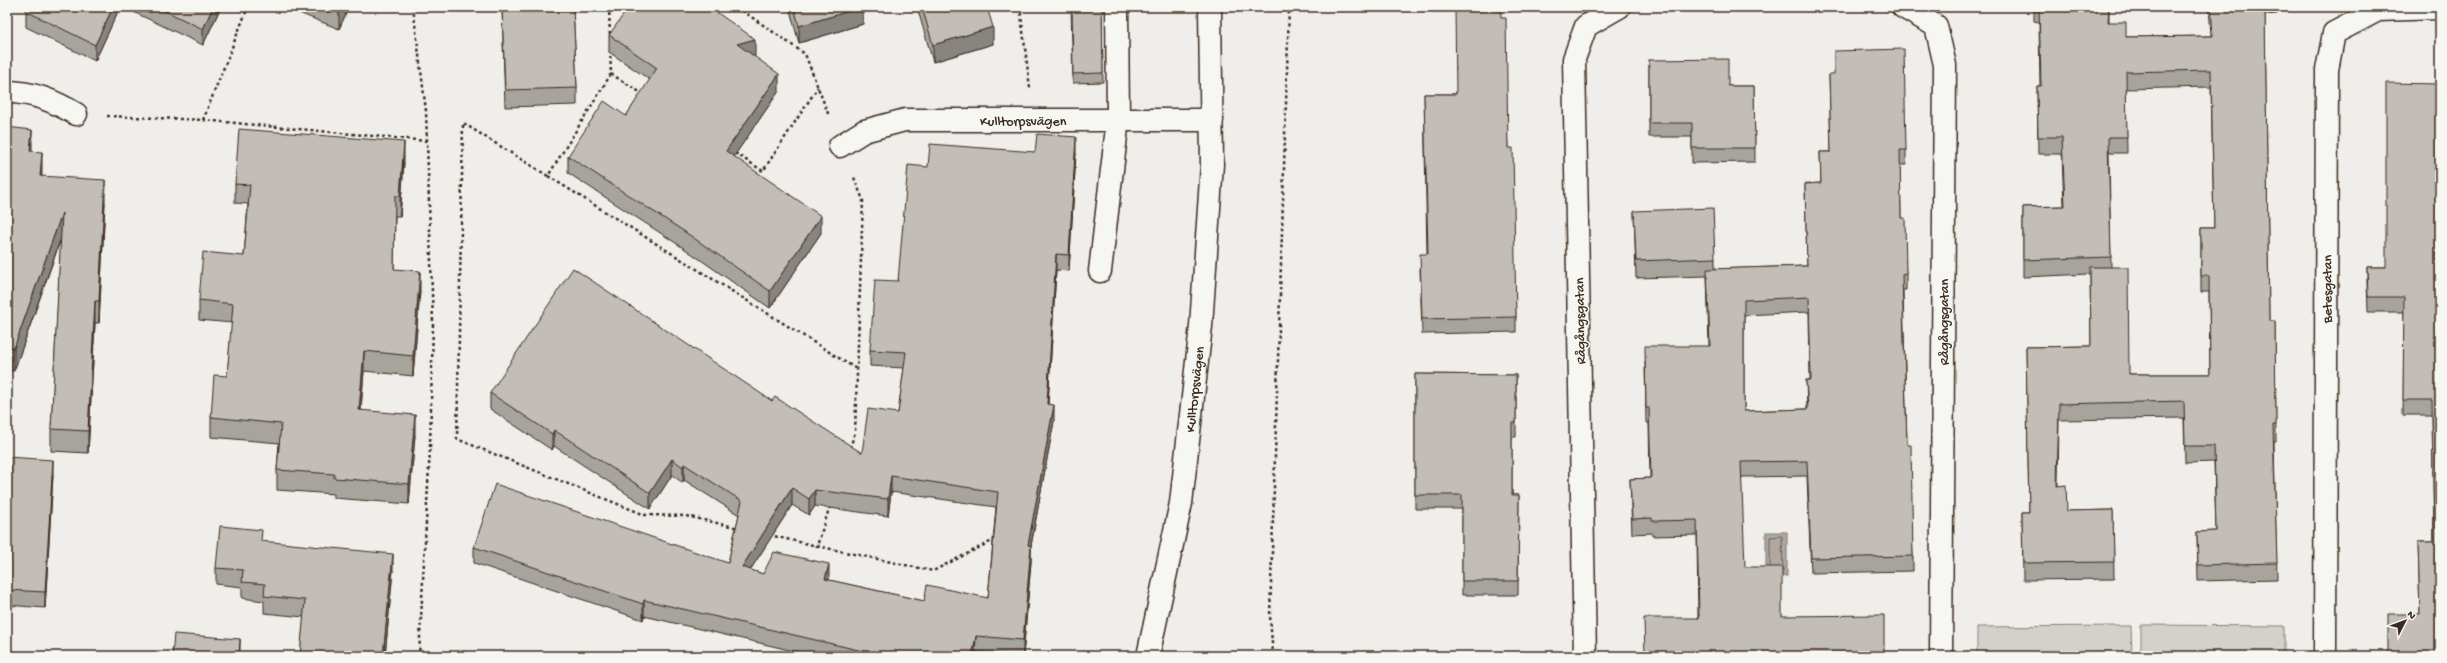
<svg xmlns="http://www.w3.org/2000/svg" width="2447" height="663" font-family="'Gochi Hand',sans-serif">
	<style>
		.green { fill: #d4d1cc; stroke: #887e75 }
		.water { fill: #afa8a1; stroke: #81766d }
		.lines { fill: none; stroke-linecap: round; stroke-linejoin: round }
		.shore { stroke: #695c52; stroke-width: 1 }
		.minor-casing { stroke: #3b2a1e; stroke-width: 25 }
		.path { stroke: #3b2a1e; stroke-width: 2.5; stroke-dasharray: 3 3; stroke-linecap: butt }
		.minor { stroke: #f6f6f2; stroke-width: 22 }
		.wall { fill: #a7a39d; stroke: #3b2a1e; fill-rule: evenodd }
		.shaded-wall { fill: #888480; stroke: #3b2a1e }
		.building { fill: #c2bdb7; stroke: #3b2a1e; fill-rule: evenodd }
		.labels { text-anchor: middle; stroke-width: 3; stroke-linejoin: round; paint-order: stroke }
		.street-label { font-size: 14px; fill: #3b2a1e; stroke: #f6f6f2 }
	</style>
	<rect width="100%" height="100%" fill="#efeeea"/>
	<filter id="ink" filterUnits="userSpaceOnUse"><feTurbulence type="fractalNoise" baseFrequency=".025" numOctaves="2"/><feDisplacementMap in="SourceGraphic" scale="8" xChannelSelector="R" yChannelSelector="G"/><feConvolveMatrix kernelMatrix="1 2 1 2 8 2 1 2 1" color-interpolation-filters="sRGB"/></filter>
	<g filter="url(#ink)">
		<g class="green">
			<path d="M2141 625 2284 626V656H2141Z"/>
			<path d="M2131 626 2132 656H1977V627Z"/>
		</g>
		<rect class="water" x="1766" y="532" width="21" height="44"/>
		<g class="lines">
			<path class="shore" d="M1770 566V537L1782 536 1783 571"/>
			<g class="minor-casing">
				<g id="minor">
					<path d="M1903 7 1936 26 1945 65 1941 656"/>
					<path d="M7 92C33 92 54 101 76 114"/>
					<path id="s1" d="M840 146 864 131 905 120H1212"/>
					<path d="M1100 271 1118 119 1117 7"/>
					<path id="s2" d="M1148 656 1181 503 1201 326 1212 164 1210 7"/>
					<path d="M1585 656 1574 59 1586 26 1619 7"/>
					<path id="s3" d="M2325 656 2327 70 2334 33 2378 10 2440 8"/>
				</g>
			</g>
			<g class="path">
				<path d="M413 7 426 111 433 323 430 447 419 656"/>
				<path d="M609 7 610 37"/>
				<path d="M737 7 805 54 829 116"/>
				<path d="M1020 7 1030 88"/>
				<path d="M610 50 611 74 548 176 463 123 457 439 645 515 686 516 739 528"/>
				<path d="M611 74 643 94"/>
				<path d="M107 116 203 120 427 141"/>
				<path d="M203 120 248 7"/>
				<path d="M735 153 763 171 818 87"/>
				<path d="M548 176 858 370"/>
				<path d="M850 448 855 432 863 200 853 175"/>
				<path d="M830 506 817 546 933 571 996 539"/>
				<path d="M769 535 817 546"/>
				<path d="M1273 656 1270 616 1289 7"/>
			</g>
			<use href="#minor" class="minor"/>
		</g>
		<g class="wall">
			<path d="M28 7H120L95 61 26 27V11Z"/>
			<path d="M123 7H221L203 45Z"/>
			<path d="M287 7H349L339 29 299 13Z"/>
			<path d="M502 7H573L577 88V105L505 107Z"/>
			<path d="M789 7H863V24L799 43Z"/>
			<path d="M917 7H995V10L988 12 993 44 933 62Z"/>
			<path d="M1071 7H1102L1103 82 1073 83Z"/>
			<path d="M2034 7H2109V22L2126 37 2211 36 2209 7H2277V14L2265 15 2269 321H2275L2276 441H2274L2277 579 2198 581 2197 532 2216 531 2214 462 2185 463 2184 418 2059 420 2058 486 2067 511 2113 510 2114 579 2023 580 2022 512H2029L2026 347 2091 346 2090 274 2023 277V207L2064 206 2062 154H2038L2037 86H2040L2039 22 2034 21ZM2211 87 2214 228H2201V292H2209L2210 374H2129L2111 267 2109 153H2127L2126 89Z"/>
			<path d="M1501 18 1508 148 1516 317V332L1422 334 1420 269 1427 254 1424 94H1455Z"/>
			<path d="M609 35 755 56H754L779 91 734 156 821 233 770 308 685 249 568 173V156L626 116 650 80 609 52Z"/>
			<path d="M1649 60 1728 86H1754L1755 162 1692 163V137H1649Z"/>
			<path d="M1829 74 1906 150V165H1900L1901 218 1906 274V290H1903L1907 445 1913 556V571L1811 573 1807 476 1742 477 1698 618 1697 535 1652 536V533L1632 534 1630 479 1650 478 1649 423H1646L1645 362 1709 346 1707 276 1636 278 1634 211 1715 258V269L1807 266 1805 184 1821 183 1820 152H1831ZM1809 312 1810 380H1806L1807 409 1744 411V315Z"/>
			<path d="M2440 84V656L2420 614 2418 542H2434L2432 415H2403L2404 312H2368L2367 282V267H2386Z"/>
			<path d="M7 127 32 151 42 177 105 202 99 323H95L88 453 51 451V429L61 239 14 371 7 370Z"/>
			<path d="M1035 152 1076 153 1069 271 1056 270 1048 404 1054 421 1031 546V562L1023 656 976 652 975 656H815L644 616 643 620 474 563V547L728 563 739 515 684 480 683 483 672 475 650 509 554 446 552 450 490 409V393L772 401 862 453 898 413 904 368 870 366V350L898 281 928 167ZM891 492 996 507 988 598 924 601 829 580 763 574 750 570 792 505 809 515 815 506 888 516Z"/>
			<path d="M404 162 400 216H395L394 269 420 291 413 376 364 371 361 410 415 435 409 504 334 498V494L277 490V470L279 443 211 437V417L227 376 232 323 199 320V300L244 256 248 204 235 203V184Z"/>
			<path d="M1415 374 1516 375V437H1512V495H1519L1518 595H1462V509H1415Z"/>
			<path d="M7 457 53 475 45 608 7 605Z"/>
			<path d="M262 541 393 570 385 656H300L304 617 264 613V601L242 598V587L216 584V568Z"/>
		</g>
		<g class="shaded-wall">
			<path d="M113 7H120L95 61V45Z"/>
			<path d="M213 7H221L203 45V29Z"/>
			<path d="M342 7H349L339 29V13Z"/>
			<path d="M863 7V24L799 43V26Z"/>
			<path d="M983 7H995V10L983 13Z"/>
			<path d="M993 27V44L933 62V45Z"/>
			<path d="M755 39V56L737 61V44Z"/>
			<path d="M779 74V91L726 168V151Z"/>
			<path d="M32 130V152L30 151Z"/>
			<path d="M1076 137V153L1069 271V255Z"/>
			<path d="M404 142V162L400 216V196Z"/>
			<path d="M42 152V175L40 199V176Z"/>
			<path d="M105 180V202L99 323V301Z"/>
			<path d="M62 213V235L14 371V348Z"/>
			<path d="M821 216V233L770 308V291Z"/>
			<path d="M1056 254V270L1047 420V404Z"/>
			<path d="M420 271V291L413 376V356Z"/>
			<path d="M95 301V323L88 453V431Z"/>
			<path d="M364 351V371L359 430V410Z"/>
			<path d="M1054 405V421L1028 561V545Z"/>
			<path d="M415 415V435L409 504V484Z"/>
			<path d="M554 430V446L552 450V434Z"/>
			<path d="M672 459V475L650 509V493Z"/>
			<path d="M53 460V475L45 608V592Z"/>
			<path d="M684 464V480L683 483V467Z"/>
			<path d="M891 476V492L888 516V499Z"/>
			<path d="M792 488V505L742 583V567Z"/>
			<path d="M815 490V506L809 515V499Z"/>
			<path d="M1031 546V562L1023 656V640Z"/>
			<path d="M393 554V570L385 656H383Z"/>
			<path d="M829 564V580L825 579Z"/>
			<path d="M644 600V616L643 620V604Z"/>
			<path d="M976 636 975 656H972Z"/>
			<path d="M240 639V656H239Z"/>
		</g>
		<g class="building">
			<path d="M28 7H113L95 45 26 11Z"/>
			<path d="M157 7H213L203 29Z"/>
			<path d="M324 7H342L339 13Z"/>
			<path d="M502 7H573L577 88 505 90Z"/>
			<path d="M629 7H709L755 39 737 44 779 74 726 151 821 216 770 291 685 232 568 156 604 101 626 116 657 68 609 35Z"/>
			<path d="M794 7H863L799 26Z"/>
			<path d="M922 7H987L993 27 933 45Z"/>
			<path d="M1072 7H1102L1103 73 1073 74Z"/>
			<path d="M1455 7H1501V18H1506L1508 148H1513L1516 317 1422 319 1420 254H1428L1424 94H1456Z"/>
			<path d="M2039 7H2109L2108 22H2126V37L2213 36 2211 7H2265L2269 321H2275L2276 425H2273L2277 563 2198 565 2197 532 2216 531 2214 446H2185L2184 401 2059 404 2057 486 2066 485 2067 511 2113 510 2114 562 2023 563 2022 512H2029L2026 347 2091 346 2090 267H2128L2129 374H2210L2209 276H2201V228H2214L2211 70 2126 72 2127 137H2108L2111 257 2023 260V207L2065 206 2062 137H2038L2037 86H2041Z"/>
			<path d="M1904 49 1906 150H1900L1901 218H1905L1906 274 1902 275 1907 445H1911L1913 556 1811 558 1807 461 1741 462 1745 567H1782V616L1884 615V656H1645L1644 618H1699L1697 520 1652 521V518L1632 519 1630 479 1651 478 1649 408H1646L1645 346H1710L1707 269 1807 266 1805 184 1821 183 1820 152H1831L1829 74H1834V51ZM1809 297 1811 380H1806L1808 409 1744 411V300Z"/>
			<path d="M1728 59V86H1754L1755 148H1692V123H1649V60Z"/>
			<path d="M2386 83 2440 84V656H2388V614H2420L2418 542H2434L2432 400H2403L2404 297H2368L2367 267H2386Z"/>
			<path d="M7 127 32 130 30 151 42 152 40 176 105 180 99 301H95L88 431 51 429 62 213 14 348H7Z"/>
			<path d="M239 129 404 142 400 196H395L394 269 420 271 413 356 364 351 359 410 415 415 409 484 334 478V474L277 470 281 424 211 417 214 375 227 376 233 304 199 300 203 252 244 256 250 185 235 184Z"/>
			<path d="M1037 134 1076 137 1069 255 1056 254 1047 404 1054 405 1028 545 1031 546 1023 640 976 636 972 656H884L644 600 643 604 474 547 495 484 728 563 742 501 684 464 683 467 672 459 650 493 554 430 552 434 490 393 573 268 772 401 775 397 862 453 868 409 898 413 906 352 870 350 875 280 898 281 908 165 928 167 930 144 1035 152ZM891 476 998 492 988 598 927 585 924 601 825 579 829 564 774 552 763 574 742 567 792 488 809 499 815 490 888 499Z"/>
			<path d="M1713 208 1715 258 1636 261 1634 211Z"/>
			<path d="M1415 374 1516 375V423H1512V495H1519L1518 581H1462V495H1415Z"/>
			<path d="M7 457 53 460 45 592 7 590Z"/>
			<path d="M220 526 262 530 261 541 393 554 383 656H300L305 600 264 596 265 584 242 582 243 570 216 568Z"/>
			<path d="M174 634 240 639 239 654 260 656H172Z"/>
		</g>
	</g>
	<g class="labels">
		<g class="street-label">
			<text dy="5" stroke="none"><textPath href="#s1" startOffset="189">Kulltorpsvägen</textPath></text>
			<text dy="5" stroke="none"><textPath href="#s3" startOffset="367">Betesgatan</textPath></text>
			<text transform="translate(1579 321) rotate(-91)" y="5">Rågångsgatan</text>
			<text transform="translate(1943 322) rotate(-90)" y="5">Rågångsgatan</text>
			<text dy="5" stroke="none"><textPath href="#s2" startOffset="271">Kulltorpsvägen</textPath></text>
		</g>
	</g>
	<rect width="2447" height="663" fill="none" stroke="#f6f6f2" stroke-width="24"/>
	<rect x="12" y="12" width="2423" height="639" fill="none" stroke="#3b2a1e" stroke-width="1.5" filter="url(#ink)"/>
	<g transform="translate(2405 621) rotate(48)" stroke="#f6f6f2" stroke-width="3" paint-order="stroke">
	<path d="M0-3L7 15L0 10L-7 15Z" fill="#3b2a1e"/>
	<text y="-6" font-size="11" font-weight="bold" text-anchor="middle" fill="#3b2a1e">N</text>
	</g>
</svg>
